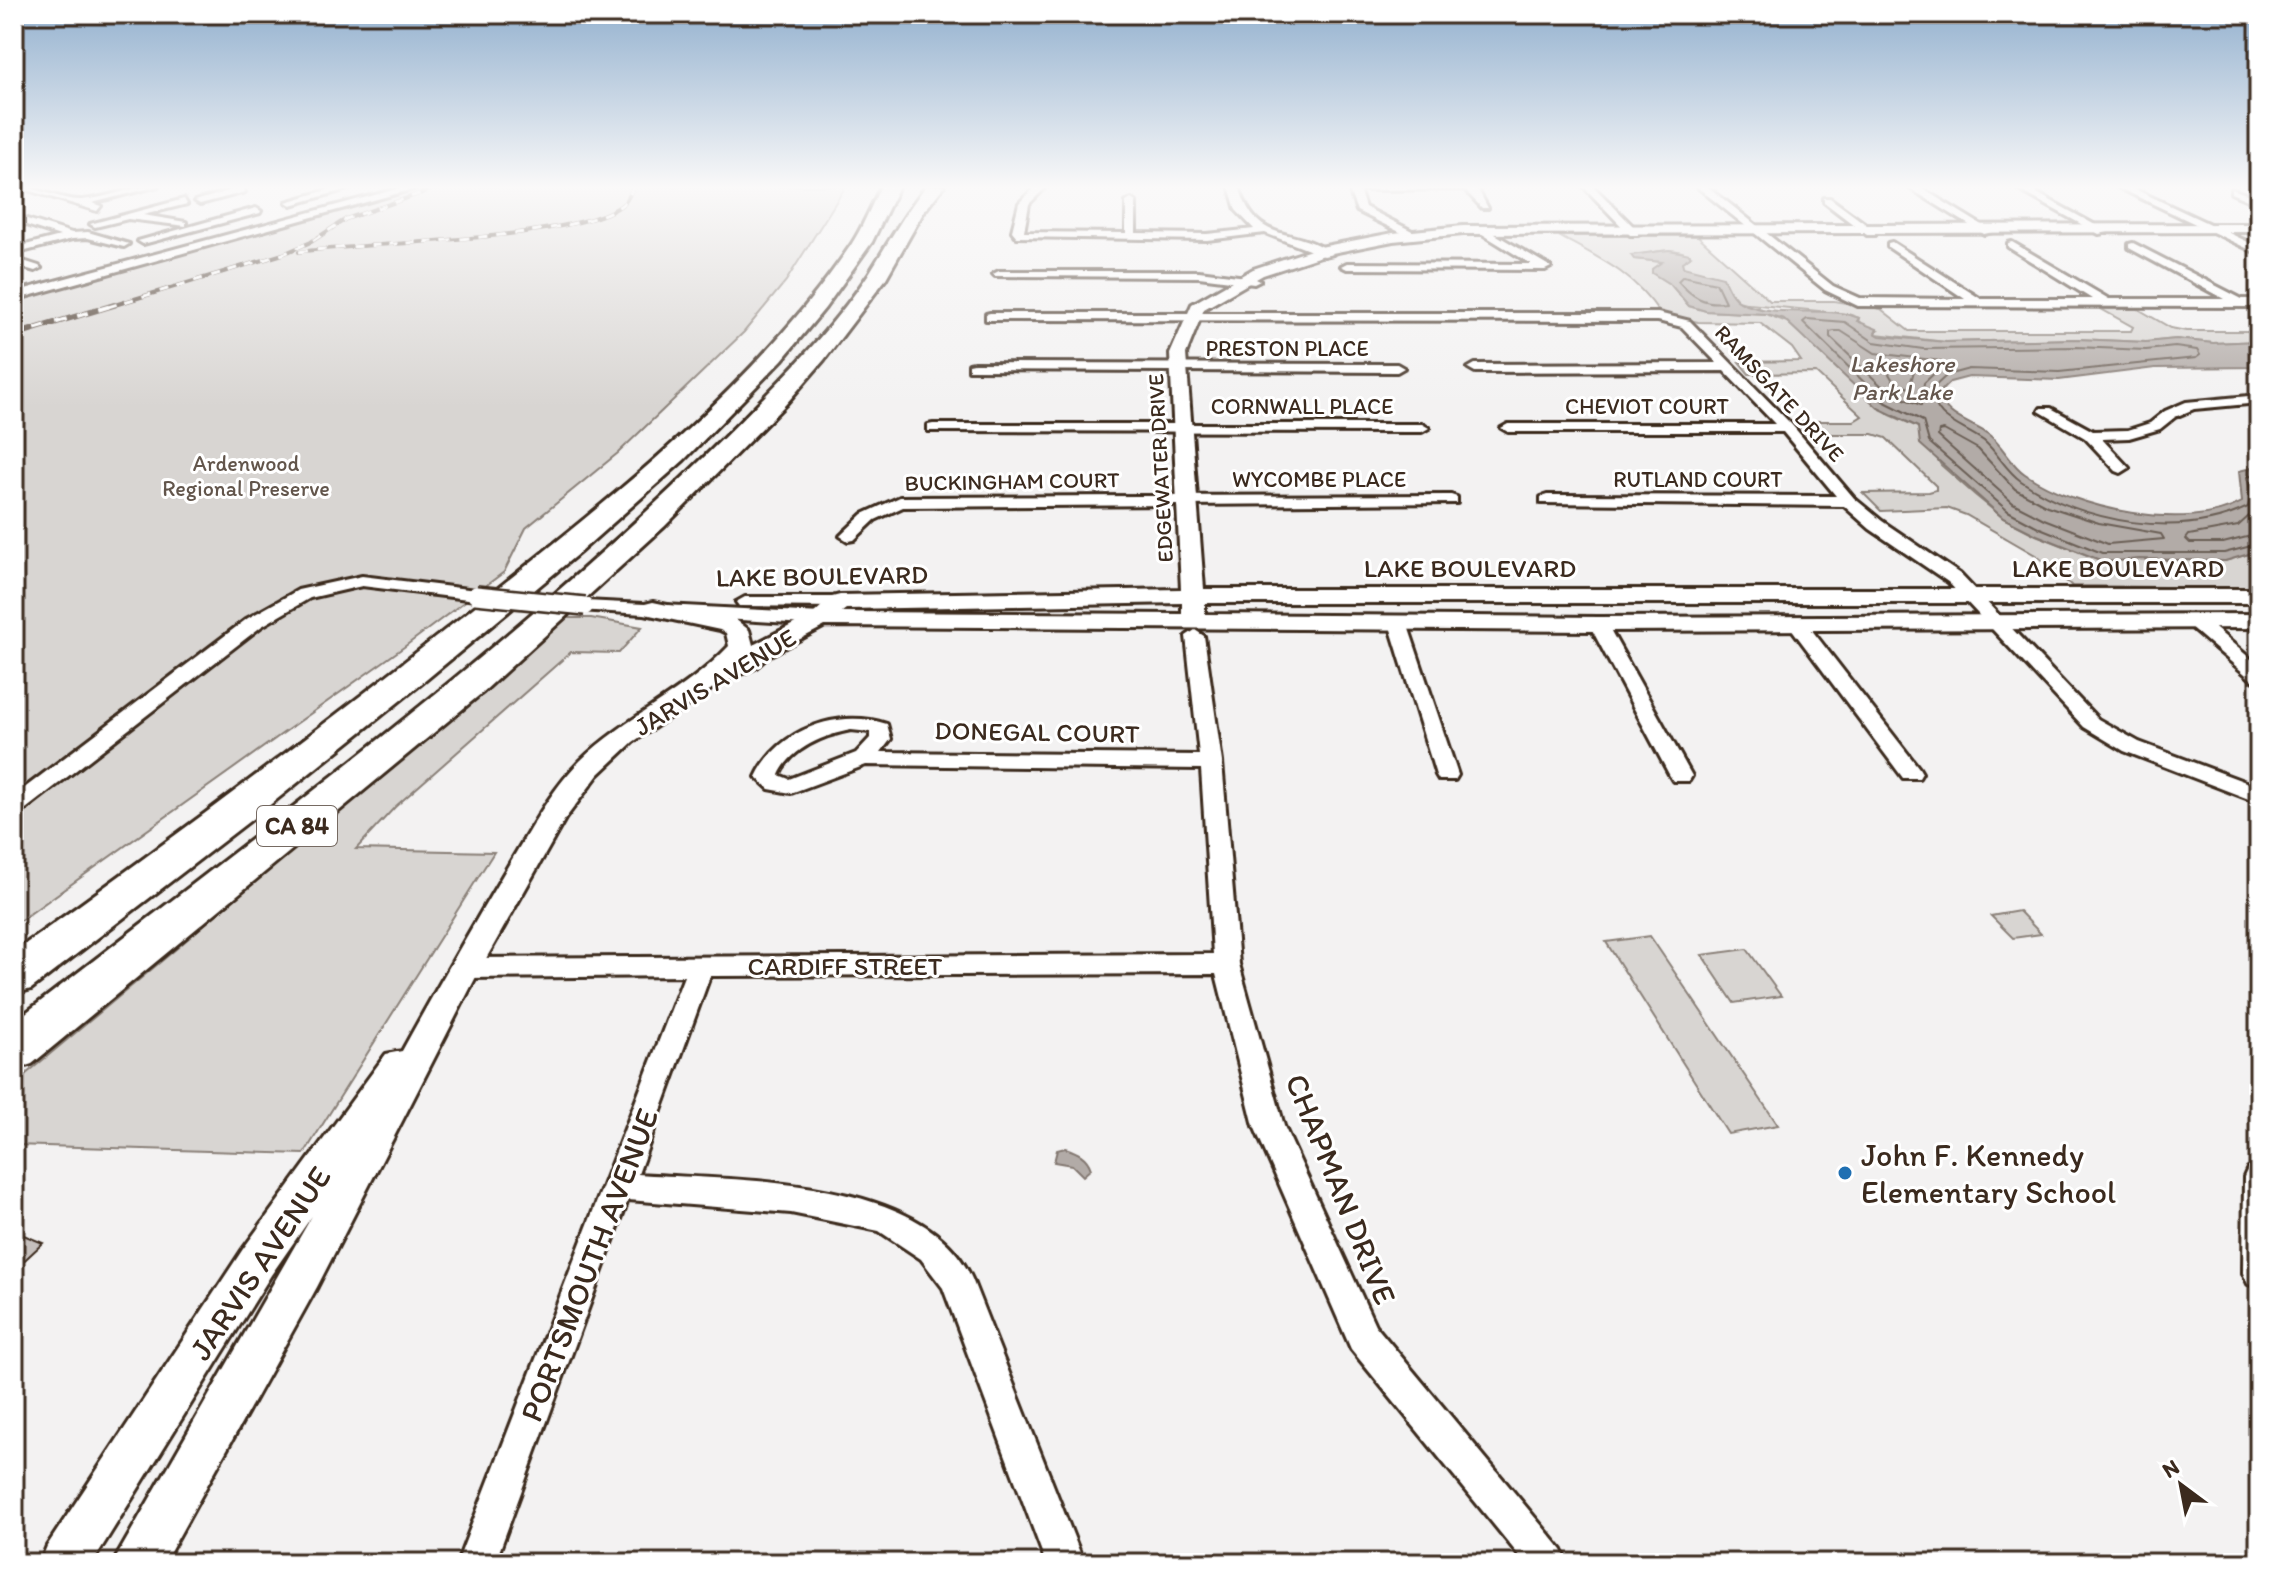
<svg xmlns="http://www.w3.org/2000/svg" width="2273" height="1577" font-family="Itim,sans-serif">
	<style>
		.green { fill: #d8d5d2; stroke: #8a8078; stroke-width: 2 }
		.water { fill: #b2aba7; stroke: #827770; stroke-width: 2 }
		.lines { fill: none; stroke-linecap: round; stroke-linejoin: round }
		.shore { stroke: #6b5e55; stroke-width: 2 }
		.building { fill: #c6c0bd; stroke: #3b2a1e; stroke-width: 2 }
		.minor-casing { stroke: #3b2a1e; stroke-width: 6 }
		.tertiary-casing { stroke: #3b2a1e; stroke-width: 6 }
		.motorway-casing { stroke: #3b2a1e; stroke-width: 6 }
		.minor { fill: #fff; fill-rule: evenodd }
		.tertiary { fill: #fff; fill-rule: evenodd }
		.motorway { fill: #fff; fill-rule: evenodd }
		.rail-far1-casing { stroke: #3b2a1e; stroke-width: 4 }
		.rail-casing { stroke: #3b2a1e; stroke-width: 6 }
		.rail-far1 { stroke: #fff; stroke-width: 3; stroke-dasharray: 9; stroke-linecap: butt }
		.rail { stroke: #fff; stroke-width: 4; stroke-dasharray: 11; stroke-linecap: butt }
		.minor-bridge-casing { stroke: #3b2a1e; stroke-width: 22; stroke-linecap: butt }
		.minor-bridge { stroke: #fff; stroke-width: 17 }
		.poi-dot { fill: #1f6fb2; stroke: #fff; stroke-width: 3 }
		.labels { text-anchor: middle; stroke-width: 6; stroke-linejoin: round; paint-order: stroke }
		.far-street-label { font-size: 22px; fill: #3b2a1e; stroke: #fff }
		.far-park-label { font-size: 22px; fill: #62554b; stroke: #fff }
		.far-water-label { font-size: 24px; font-style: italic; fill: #65574e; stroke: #fff }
		.shield { fill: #fff; stroke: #766a62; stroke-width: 2 }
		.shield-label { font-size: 24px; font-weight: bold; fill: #3b2a1e }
		.street-label { font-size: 26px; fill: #3b2a1e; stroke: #fff }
		.near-poi-label { font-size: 32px; fill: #3b2a1e; stroke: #fff; text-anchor: start }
		.near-street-label { font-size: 32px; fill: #3b2a1e; stroke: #fff }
	</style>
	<rect width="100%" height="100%" fill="#f3f2f2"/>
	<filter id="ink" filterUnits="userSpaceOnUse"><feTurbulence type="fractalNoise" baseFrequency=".0125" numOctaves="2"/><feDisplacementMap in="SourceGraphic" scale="16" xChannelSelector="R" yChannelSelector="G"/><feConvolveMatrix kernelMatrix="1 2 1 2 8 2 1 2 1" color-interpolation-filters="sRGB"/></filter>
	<g filter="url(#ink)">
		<g class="green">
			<path d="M426 186H846L786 281 744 332 618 453 526 528 504 572 404 647 14 925V298Z"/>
			<path d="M1559 236H1698L1770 301H1834L1881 309 1909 331H2131L2133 327 2101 309H2138L2171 328 2186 331H2259V341L2213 343 2176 339 2146 342 2076 339 1946 342 1876 334 1875 332 1878 330 1858 323 1859 318 1848 314 1749 304 1738 301 1727 288 1683 267 1682 262 1691 256C1673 245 1650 253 1632 256L1634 259 1662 262 1652 269V273L1671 285 1689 306 1706 311 1766 314 1787 322 1890 415 1918 427 1941 465 1975 495 2003 518 2036 535 2105 562 2139 559 2225 561 2259 551V588L2072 586 2037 556 1966 515 1947 508 1881 511 1863 493 1929 492 1936 490V486L1886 438 1873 434H1807L1794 421H1854L1862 416 1816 373 1749 374 1739 362 1801 361 1792 348 1760 323 1698 322 1660 313C1633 273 1601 259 1559 236Z"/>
			<path d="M560 618H591L642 627 619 653 571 652 395 807 356 849 494 852 304 1154 14 1145V1084L176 949Z"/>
			<path d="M2019 911 2041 934 2013 938 1991 916Z"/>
			<path d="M1650 936 1778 1125 1728 1134 1606 942Z"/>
			<path d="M1747 949 1781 996 1734 1003 1702 955Z"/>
		</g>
		<g class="water">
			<path d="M1669 250 1690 254V257L1682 262 1683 267 1723 277C1727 286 1731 297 1740 302 1776 320 1822 304 1859 318L1857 321 1877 329 1875 333 1880 336 1946 342 2076 339 2146 342 2176 339 2213 343 2259 341V367L2155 368 2059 380 1969 377 1950 382 1940 392C1941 416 1971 422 1988 434 2003 445 2010 464 2025 474 2076 509 2187 533 2242 502L2239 471 2259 466V551L2225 561 2139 559 2105 562 2037 535 2003 518 1920 444 1918 427 1878 408 1784 319 1766 314 1706 311 1689 306 1671 285 1652 273V269L1662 262 1634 259 1631 255Z"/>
			<path d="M1065 1148C1077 1152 1087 1156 1091 1169L1083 1176 1072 1165 1054 1162 1057 1150Z"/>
		</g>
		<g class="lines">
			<g class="shore">
				<path d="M1683 276 1716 283 1725 302C1704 305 1691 296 1678 281Z"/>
				<path d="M1834 331H1841L1875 353 1941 361 1942 366 1924 383 1921 405 1889 393 1830 337V332Z"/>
				<path d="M1890 367 1914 371 1909 388 1894 382 1886 369Z"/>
				<path d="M1944 430 1978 449 2015 489 2047 506 2099 523 2161 534 2164 539 2108 544 2044 519 2013 503 1938 436 1939 431Z"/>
				<path d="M2259 474 2247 477 2251 494 2248 507C2180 540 2083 523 2021 481 2006 471 1998 453 1984 441 1962 425 1931 420 1933 388L1947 375 1969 369 2059 372 2196 358 2200 355 2197 350 2175 347 2146 350 2076 347 1923 349 1874 342 1845 322 1807 319 1803 322 1883 401 1923 421 1929 442 2008 511 2040 528 2102 553H2224L2259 544"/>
				<path d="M2259 507 2238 526 2189 535 2186 539 2190 543H2223L2259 534"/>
			</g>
		</g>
		<path class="building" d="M14 1231 43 1243 14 1270Z"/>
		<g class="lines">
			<g class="minor-casing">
				<g id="minor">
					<path d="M14 186C37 186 60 201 82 200 108 198 131 186 158 186L92 203 101 206 97 211Z"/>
					<path d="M341 186H358L291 205 286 202Z"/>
					<path d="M408 186H424L14 300V292Z"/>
					<path d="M1036 186H1047L1029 204 1024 232 1126 233V202L1131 199 1136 202V233L1207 234 1254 229 1236 210 1229 186H1239C1257 248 1292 224 1333 254L1324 256 1265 233 1207 240 1017 237 1012 231 1019 203Z"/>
					<path d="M1476 186 1488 208H1482L1464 189 1359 190 1365 207 1414 232V236L1410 237 1357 211 1348 187Z"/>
					<path d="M1583 186H1593L1638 231V235H1630Z"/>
					<path d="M1696 186H1707L1833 286 1860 298 1965 299 1888 247V243L1892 242 1981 299H2092L2008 247V243L2012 242 2109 299H2224L2129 248V244L2133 243 2242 299H2259V307L1858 306 1825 290Z"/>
					<path d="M1906 186H1918L1993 232 1984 234Z"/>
					<path d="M2012 186H2024L2108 232 2099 234Z"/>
					<path d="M2115 186H2128L2259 247V254Z"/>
					<path d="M242 187 245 192 200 204 195 201Z"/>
					<path d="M2231 189 2259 198V205L2231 193Z"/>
					<path d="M1824 198H1830L1875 231V235H1867L1824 202Z"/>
					<path d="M184 199 187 204 143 215 186 222V226L128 219 95 227 90 224Z"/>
					<path d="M256 208 261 211 260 213 143 244 138 241Z"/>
					<path d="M14 215 72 233 88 232 129 244 124 247 88 238 72 239 14 254V248L60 236 14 221Z"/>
					<path d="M1483 227 1551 267 1545 270 1347 269 1341 266 1347 263 1531 264 1479 232V228Z"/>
					<path d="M14 258 39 266 41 268 35 271 14 265Z"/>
					<path d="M999 271H1199L1254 278 1260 281 1254 284 1199 277 995 276 993 274Z"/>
					<path d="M990 313H1658L1690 321 1792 425 1854 498 1882 521 1960 574 2098 719 2139 742 2259 787V803L2124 751 2084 727 1948 582 1870 529 1844 506 1541 503V497L1547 495 1836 496 1783 432H1508L1501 428 1508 424H1775L1724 371 1475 372 1468 368 1475 364 1717 363 1682 327 1658 321 986 320V314Z"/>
					<path d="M974 363 1397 364 1404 368 1397 372 969 370V364Z"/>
					<path d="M2259 395V403L2194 409 2175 417 2160 429 2129 438 2102 439 2129 468 2121 473 2116 471 2085 438 2039 411 2041 408H2051L2093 431 2128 430 2150 423 2165 411 2186 402Z"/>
					<path d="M933 424H1422L1429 428 1422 432 928 431V425Z"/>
					<path d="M1451 495 1457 497V503L903 507 875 520 854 540 848 541 840 536 863 514 900 497Z"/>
					<path d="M362 576 476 590 485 595 476 600 362 586 310 598 262 626 22 812 14 814V796L248 618 298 590Z"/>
					<path d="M745 597H840L849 602 840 607 739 606 736 602Z"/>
					<path d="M585 601 821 613 830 619 821 625 579 610 576 606 579 602Z"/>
					<path d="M2195 615 2202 617 2259 666V682L2252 680 2188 625 2186 621Z"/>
					<path d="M1398 617 1407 623 1458 775 1455 780H1439L1436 775 1389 623Z"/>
					<path d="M1598 618 1607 624 1692 776 1689 781H1673L1670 776 1589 624Z"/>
					<path d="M1797 618 1804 620 1919 768 1922 773 1919 778H1903L1788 624Z"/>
					<path d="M1195 630 1204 636 1222 762 1239 964 1284 1126 1375 1325 1562 1550 1568 1563H1525L1351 1349 1254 1126 1216 974 710 976 638 1174C734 1181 926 1174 972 1279L1084 1563H1046L943 1288 921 1259 879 1231 791 1213 628 1200 495 1563H457L684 976 464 978 455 975 451 968 455 961 464 958 1213 954 1201 769 866 765 791 793 769 789 756 777C778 729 839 708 887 724L891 739 881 752 1199 755 1186 636ZM851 730 870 732V738L856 753 789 779 779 775C791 748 824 735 851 730Z"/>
					<path d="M2259 1164V1288L2248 1284 2243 1273 2244 1177 2248 1168Z"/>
				</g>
			</g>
			<g class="tertiary-casing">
				<path id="tertiary" d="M2259 224V232L1463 234 1393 241 1327 254 1263 275 1204 309 1186 354 1204 589H2259V603H1205V614L1598 617 2259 614V628L1598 631 825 626 770 655 755 668 722 682 633 742 598 775 565 819 479 971 317 1287 164 1563H113L312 1216 271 1275 92 1563H40L47 1546 243 1249 386 1054 402 1051C436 989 472 927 508 866 530 830 550 791 580 761 626 716 685 693 729 646L726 633 720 630 645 614 641 609 645 604 653 602 735 619 749 630 753 645 813 614 832 597 840 595 1181 589 1170 354 1192 304 1253 269 1320 247 1393 233 1463 226ZM1182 603V614L842 612 846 609Z"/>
			</g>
			<g class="motorway-casing">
				<g id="motorway">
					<path d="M881 186H899L872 242 825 308 782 360 684 460 579 553 421 684 256 816 31 989 14 994V952C170 841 323 727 473 608 608 501 753 389 851 245 863 227 871 206 881 186Z"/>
					<path d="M926 186H944L923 213 885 280 824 360 785 405 665 526 482 693 32 1064 14 1070V1022C271 822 540 629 767 394 803 358 840 317 868 275 887 245 904 214 926 186Z"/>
				</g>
			</g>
			<use href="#minor" class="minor"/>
			<use href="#tertiary" class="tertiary"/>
			<use href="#motorway" class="motorway"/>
			<g class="rail-far1-casing">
				<g id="rail-far1">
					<path d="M299 252C363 242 587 241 625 202 629 198 631 191 634 186"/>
					<path d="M108 307 283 254 311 242 346 219 442 186"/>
				</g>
			</g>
			<g class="rail-casing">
				<path id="rail" d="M14 335 114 305"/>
			</g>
			<use href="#rail-far1" class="rail-far1"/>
			<use href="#rail" class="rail"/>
			<g class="minor-bridge-casing">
				<path id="minor-bridge" d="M476 595 585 606"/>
			</g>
			<use href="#minor-bridge" class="minor-bridge"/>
		</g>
	</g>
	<linearGradient id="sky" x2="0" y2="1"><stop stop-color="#92b0ce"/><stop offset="0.46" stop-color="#faf9f9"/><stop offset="1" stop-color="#faf9f9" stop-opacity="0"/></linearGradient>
	<rect width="2273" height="407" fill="url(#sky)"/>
	<circle class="poi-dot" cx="1845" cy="1173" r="8"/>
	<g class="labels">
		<g class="far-street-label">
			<text x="1287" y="356">PRESTON PLACE</text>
			<text transform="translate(1780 393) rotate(47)" y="8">RAMSGATE DRIVE</text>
			<text x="1302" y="414">CORNWALL PLACE</text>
			<text x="1647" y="414">CHEVIOT COURT</text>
			<text transform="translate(1160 468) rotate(-93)" y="8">EDGEWATER DRIVE</text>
			<text x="1319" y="487">WYCOMBE PLACE</text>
			<text x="1698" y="487">RUTLAND COURT</text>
			<text transform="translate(1012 481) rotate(-1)" y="8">BUCKINGHAM COURT</text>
		</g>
		<g class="far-park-label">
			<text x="246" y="471">Ardenwood<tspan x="246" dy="25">Regional Preserve</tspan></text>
		</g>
		<g class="far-water-label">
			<text x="1902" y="372">Lakeshore<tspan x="1902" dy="28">Park Lake</tspan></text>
		</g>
		<rect class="shield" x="257" y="806" width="80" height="40" rx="6"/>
		<g class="shield-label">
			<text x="297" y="834">CA 84</text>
		</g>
		<g class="street-label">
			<text x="1470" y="577">LAKE BOULEVARD</text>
			<text x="2118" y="577">LAKE BOULEVARD</text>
			<text transform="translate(822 576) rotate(-1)" y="9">LAKE BOULEVARD</text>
			<text transform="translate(715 682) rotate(-31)" y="9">JARVIS AVENUE</text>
			<text transform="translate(1037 732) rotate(1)" y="9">DONEGAL COURT</text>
			<text x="845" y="975">CARDIFF STREET</text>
		</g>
		<g class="near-poi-label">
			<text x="1861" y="1166">John F. Kennedy<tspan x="1861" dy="37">Elementary School</tspan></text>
		</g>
		<g class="near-street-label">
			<text transform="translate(1341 1189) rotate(68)" y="11">CHAPMAN DRIVE</text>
			<text transform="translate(260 1263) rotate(-56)" y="11">JARVIS AVENUE</text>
			<text transform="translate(589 1265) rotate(-69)" y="11">PORTSMOUTH AVENUE</text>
		</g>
	</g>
	<rect width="2273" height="1577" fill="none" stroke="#fff" stroke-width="48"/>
	<rect x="24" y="24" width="2225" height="1529" fill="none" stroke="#3b2a1e" stroke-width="3" filter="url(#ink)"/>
	<g transform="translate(2181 1485) rotate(328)" stroke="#ffffff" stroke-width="6" paint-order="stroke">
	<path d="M0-6L14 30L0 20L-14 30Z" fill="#3b2a1e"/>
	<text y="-12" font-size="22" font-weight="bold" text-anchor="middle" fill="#3b2a1e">N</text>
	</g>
</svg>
